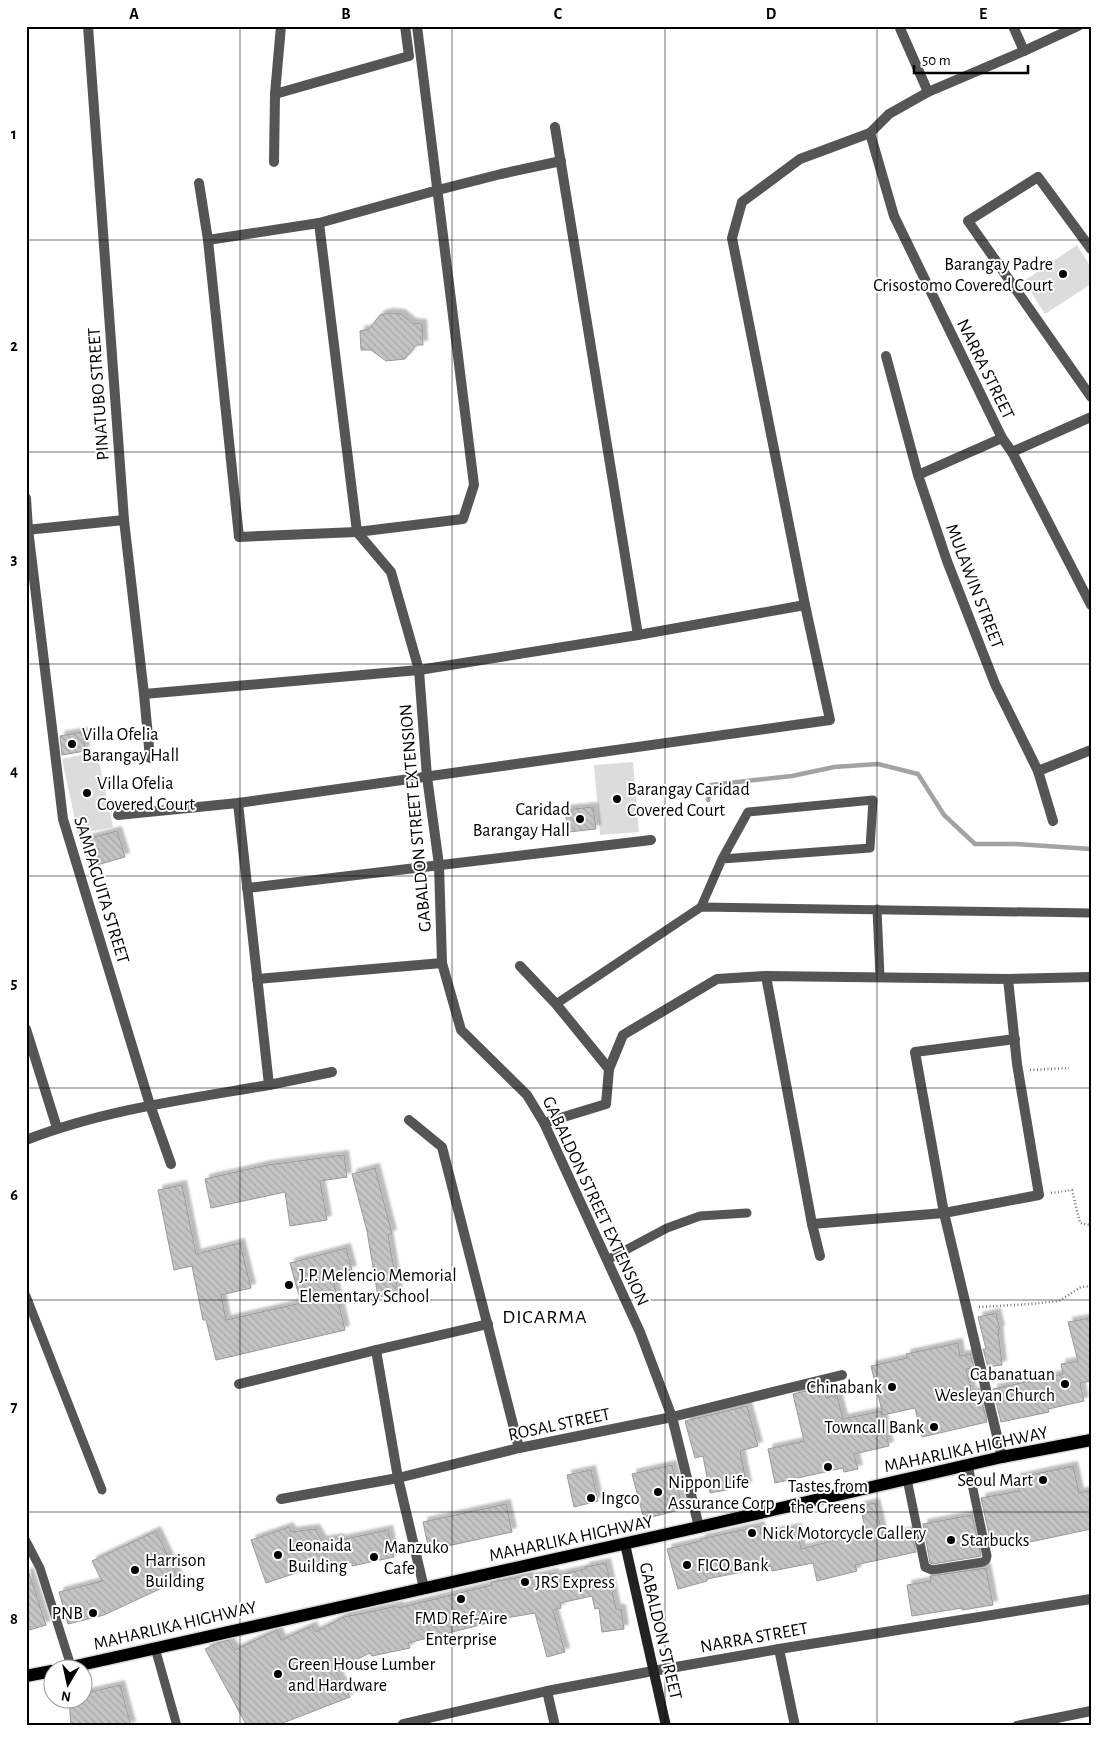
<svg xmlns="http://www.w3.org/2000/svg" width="1117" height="1752" font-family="'Alegreya Sans',sans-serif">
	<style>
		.park { fill: #dcdcdc }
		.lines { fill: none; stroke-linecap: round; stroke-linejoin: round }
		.stream { stroke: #a3a3a3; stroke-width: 4.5 }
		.building { fill: url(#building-back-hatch); stroke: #999; filter: url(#shadow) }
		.primary-casing { stroke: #dbdbdb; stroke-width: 15 }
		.path { stroke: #777; stroke-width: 2.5; stroke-dasharray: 1 2.5; stroke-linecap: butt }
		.service { stroke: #555; stroke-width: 9 }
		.minor { stroke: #555; stroke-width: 10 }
		.tertiary { stroke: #555; stroke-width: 10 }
		.secondary { stroke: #222; stroke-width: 10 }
		.primary { stroke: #000; stroke-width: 12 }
		.grid { fill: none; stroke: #000; stroke-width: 1; stroke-opacity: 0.55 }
		.poi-dot { fill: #000; stroke: #fff; stroke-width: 2 }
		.labels { text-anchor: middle; stroke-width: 4; stroke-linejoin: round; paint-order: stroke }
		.poi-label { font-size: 18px; fill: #000; stroke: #fff; text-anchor: start }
		.street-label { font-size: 18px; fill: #000; stroke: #fff }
		.quarter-label { font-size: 20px; letter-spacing: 1px; fill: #000; stroke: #fff }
		.neatline { fill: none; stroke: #000; stroke-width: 2 }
		.grid-label { font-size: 16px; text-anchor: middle; font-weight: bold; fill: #000 }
	</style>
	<defs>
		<pattern id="building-back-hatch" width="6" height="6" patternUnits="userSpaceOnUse" patternTransform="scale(1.25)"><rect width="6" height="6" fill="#c4c4c4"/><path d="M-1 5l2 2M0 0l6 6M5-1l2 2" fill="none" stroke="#a7a7a7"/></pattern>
		<filter id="shadow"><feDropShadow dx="4.5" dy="-4.5" stdDeviation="1" flood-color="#0004"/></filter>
	</defs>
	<rect width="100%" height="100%" fill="#fff"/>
	<g class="park">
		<path d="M1077 245 1091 267V284L1045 314 1024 281Z"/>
		<path d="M97 752 113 827 78 834 62 759Z"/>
		<path d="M633 762 639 832 600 835 594 765Z"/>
	</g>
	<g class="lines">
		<path class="stream" d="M708 800 711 785 792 776 834 767 878 764 918 774 944 815 975 844H1015L1091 849"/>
	</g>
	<g class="building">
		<path d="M389 313 401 314 412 323 422 324 423 345H416L405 359 386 361 371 350H361L360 331 369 329 380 315Z"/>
		<path d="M83 732 85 751 62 755 60 736Z"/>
		<path d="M593 807 596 829 568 832 565 810Z"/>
		<path d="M117 831 125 857 90 867 83 840Z"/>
		<path d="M344 1155 347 1177 320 1181 327 1220 290 1226 285 1192 211 1208 205 1179 267 1165Z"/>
		<path d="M375 1168 392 1234 388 1235 398 1293 378 1297 367 1231 352 1174Z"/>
		<path d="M182 1185 196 1254 240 1243 251 1288 221 1295 226 1320 301 1303 290 1263 346 1248 352 1270 332 1275 345 1330 216 1360 206 1320H203L192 1266 174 1270 158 1190Z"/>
		<path d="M996 1313 1000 1330H998L1002 1365 988 1367 983 1349H986L978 1317Z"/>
		<path d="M1091 1318V1381L1080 1383 1084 1401 1048 1409 1049 1412 1001 1422 993 1389 1063 1374 1061 1364 1078 1361 1068 1322Z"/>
		<path d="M958 1343 960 1356 970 1354 974 1368 966 1369 972 1393 979 1391 987 1422 922 1437 915 1408 883 1415 871 1366 907 1358 906 1354Z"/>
		<path d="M823 1387 826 1398 837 1395 843 1419 881 1411 889 1446 854 1454 858 1469 844 1472 843 1468 775 1483 768 1449 804 1441 793 1394Z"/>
		<path d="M747 1406 758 1446 740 1451 747 1486 710 1493 703 1456 695 1458 685 1421Z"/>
		<path d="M672 1465 683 1509 644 1519 632 1474Z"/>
		<path d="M1073 1466 1079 1493 1091 1490V1529L1030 1542 1029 1536 991 1543 981 1498 1019 1491 1016 1478Z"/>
		<path d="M591 1470 598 1501 574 1507 567 1475Z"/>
		<path d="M875 1503 883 1536 911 1531 916 1552 855 1565 857 1571 817 1581 813 1563 772 1571 771 1566 707 1579V1581L678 1589 667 1549 701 1541V1539L760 1526 761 1534 797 1528 801 1549 866 1532 860 1506Z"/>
		<path d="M506 1504 512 1532 429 1550 423 1522Z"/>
		<path d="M972 1515 981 1556 933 1564 930 1563 923 1524Z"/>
		<path d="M289 1527 291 1532 315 1529 322 1541 339 1538 340 1540 388 1530 394 1557 352 1566V1562L312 1570 311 1568 266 1583 251 1540Z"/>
		<path d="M156 1531 179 1580 104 1615 68 1624 59 1592 102 1581 92 1561Z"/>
		<path d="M606 1563 616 1609H621L624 1629 602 1632 599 1608 595 1609 592 1596 560 1603 561 1608 553 1610 565 1652 547 1657 535 1613 488 1621V1623L408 1643 410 1648 372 1656 370 1653 335 1670 350 1697 275 1726H247L205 1649 218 1643 228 1640 235 1650 277 1630 281 1640 312 1626 315 1632 344 1617 398 1606V1608L492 1585 491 1582 528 1576 529 1578 554 1573V1576L585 1569V1567Z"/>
		<path d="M986 1568 993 1605 962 1610V1608L912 1616 907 1585 931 1581 930 1576Z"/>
		<path d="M26 1573H29L46 1625 26 1631Z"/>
		<path d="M120 1685 131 1726H71L69 1700H82V1694Z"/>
	</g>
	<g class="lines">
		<g class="primary-casing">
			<g id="primary">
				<path d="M58 1670 699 1527 1002 1457 1091 1440"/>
				<path d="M26 1676 52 1671"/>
			</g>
		</g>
		<g class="path">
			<path d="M1030 1070 1069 1068"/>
			<path d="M1051 1193 1072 1190 1080 1223 1090 1225 1091 1227"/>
			<path d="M979 1307 1030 1304 1059 1301 1081 1287 1091 1286"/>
		</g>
		<g class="service">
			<path d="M701 907 722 859 748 812 873 800 870 848 722 859"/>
			<path d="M877 909 880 977"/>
			<path d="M556 1004 701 907 1091 913"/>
			<path d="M607 1260 667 1228 700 1216 747 1213"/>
			<path d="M26 1296 102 1490"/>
			<path d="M907 1479 925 1567 932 1570 983 1562 986 1560 987 1556 968 1465"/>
			<path d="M26 1541 40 1568 71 1666"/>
			<path d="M155 1648 177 1726"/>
		</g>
		<g class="minor">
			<path d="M899 26 928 92"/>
			<path d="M1013 26 1024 51"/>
			<path d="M275 94 409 56 405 26"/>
			<path d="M555 127 638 635"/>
			<path d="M274 162 275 94 281 26"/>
			<path d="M199 183 208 240 239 537 357 532 463 519 474 485 417 26"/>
			<path d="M319 223 357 532 391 572 419 670"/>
			<path d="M208 240 319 223 438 190 501 174 561 161"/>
			<path d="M1091 249 1038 177 968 221 1091 397"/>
			<path d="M886 356 918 475 947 561 995 684 1038 771 1053 821"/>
			<path d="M1012 452 1091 417"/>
			<path d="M918 475 1002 438"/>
			<path d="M26 498 28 529 63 819 150 1105 171 1164"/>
			<path d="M144 694 150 758"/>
			<path d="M1038 771 1091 750"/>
			<path d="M118 815 238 803 830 720 805 605"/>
			<path d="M247 888 651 840"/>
			<path d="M520 966 556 1004 609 1069"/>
			<path d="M766 976 812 1224 820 1256"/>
			<path d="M257 979 442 963"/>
			<path d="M26 1029 57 1128"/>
			<path d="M269 1085 332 1072"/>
			<path d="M409 1120 442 1147 519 1448"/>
			<path d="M544 1123 606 1104 609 1069 623 1035 717 979 766 976 1008 979 1091 977"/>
			<path d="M26 1140C103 1110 187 1099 269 1085L238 803"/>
			<path d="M812 1224 944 1213 1039 1195 1017 1064 1008 979"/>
			<path d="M376 1350 398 1478 424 1588"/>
			<path d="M239 1384 376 1350 488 1324"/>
			<path d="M1002 1457 944 1213 915 1052 1015 1039"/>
			<path d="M281 1499 398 1478 519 1448 672 1417 842 1375"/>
			<path d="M779 1649 795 1726"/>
			<path d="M547 1691 555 1726"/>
			<path d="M403 1726V1724L547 1691 653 1671 779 1649 1091 1599"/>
			<path d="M1017 1726 1091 1711"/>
		</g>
		<g class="tertiary">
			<path d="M88 26 124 520 144 694 419 670 638 635 805 605 732 238 742 202 800 159 870 133"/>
			<path d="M1078 26 1024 51 928 92 889 114 870 133 894 216 1002 438 1012 452 1091 605"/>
			<path d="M26 530 124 520"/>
			<path d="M419 670 427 777 439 865 442 963 461 1030 527 1095 544 1123 640 1332 672 1417 699 1527"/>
		</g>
		<path class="secondary" d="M625 1544 666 1726"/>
		<use href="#primary" class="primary"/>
	</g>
	<path class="grid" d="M240 26V1726M452 26V1726M665 26V1726M877 26V1726M26 240H1091M26 452H1091M26 664H1091M26 876H1091M26 1088H1091M26 1300H1091M26 1512H1091"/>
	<g class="poi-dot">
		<circle cx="1063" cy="274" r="5"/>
		<circle cx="72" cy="744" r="5"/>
		<circle cx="87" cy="793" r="5"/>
		<circle cx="617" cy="799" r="5"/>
		<circle cx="580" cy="819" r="5"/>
		<circle cx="289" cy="1285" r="5"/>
		<circle cx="1065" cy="1384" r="5"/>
		<circle cx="892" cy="1387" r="5"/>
		<circle cx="934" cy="1427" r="5"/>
		<circle cx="828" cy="1467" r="5"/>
		<circle cx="1043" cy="1480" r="5"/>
		<circle cx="658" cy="1492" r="5"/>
		<circle cx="591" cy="1498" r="5"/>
		<circle cx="752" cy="1533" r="5"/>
		<circle cx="951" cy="1540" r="5"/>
		<circle cx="278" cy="1555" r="5"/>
		<circle cx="374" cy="1557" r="5"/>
		<circle cx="687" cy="1565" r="5"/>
		<circle cx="135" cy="1570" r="5"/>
		<circle cx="525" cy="1582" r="5"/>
		<circle cx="461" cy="1599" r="5"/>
		<circle cx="93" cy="1613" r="5"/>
		<circle cx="278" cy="1674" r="5"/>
	</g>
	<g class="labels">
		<g class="poi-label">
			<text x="1053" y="270" text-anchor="end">Barangay Padre<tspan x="1053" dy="21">Crisostomo Covered Court</tspan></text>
			<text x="82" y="740">Villa Ofelia<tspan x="82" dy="21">Barangay Hall</tspan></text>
			<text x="97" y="789">Villa Ofelia<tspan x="97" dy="21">Covered Court</tspan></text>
			<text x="627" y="795">Barangay Caridad<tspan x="627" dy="21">Covered Court</tspan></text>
			<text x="570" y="815" text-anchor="end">Caridad<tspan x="570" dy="21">Barangay Hall</tspan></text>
			<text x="299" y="1281">J.P. Melencio Memorial<tspan x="299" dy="21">Elementary School</tspan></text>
			<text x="1055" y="1380" text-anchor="end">Cabanatuan<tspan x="1055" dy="21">Wesleyan Church</tspan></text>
			<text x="882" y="1393" text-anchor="end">Chinabank</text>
			<text x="924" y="1433" text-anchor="end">Towncall Bank</text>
			<text x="1033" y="1486" text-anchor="end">Seoul Mart</text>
			<text x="668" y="1488">Nippon Life<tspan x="668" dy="21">Assurance Corp</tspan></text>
			<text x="828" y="1492" text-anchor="middle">Tastes from<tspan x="828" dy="21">the Greens</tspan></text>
			<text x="601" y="1504">Ingco</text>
			<text x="762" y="1539">Nick Motorcycle Gallery</text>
			<text x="961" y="1546">Starbucks</text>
			<text x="288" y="1551">Leonaida<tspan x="288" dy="21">Building</tspan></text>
			<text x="384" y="1553">Manzuko<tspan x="384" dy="21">Cafe</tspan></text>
			<text x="145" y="1566">Harrison<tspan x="145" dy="21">Building</tspan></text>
			<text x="697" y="1571">FICO Bank</text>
			<text x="535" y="1588">JRS Express</text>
			<text x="83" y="1619" text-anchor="end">PNB</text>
			<text x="461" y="1624" text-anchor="middle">FMD Ref-Aire<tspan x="461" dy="21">Enterprise</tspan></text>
			<text x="288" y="1670">Green House Lumber<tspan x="288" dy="21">and Hardware</tspan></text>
		</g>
		<g class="street-label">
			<text transform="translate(986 369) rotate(64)" y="6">NARRA STREET</text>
			<text transform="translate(98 394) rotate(-94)" y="6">PINATUBO STREET</text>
			<text transform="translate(975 586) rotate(69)" y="6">MULAWIN STREET</text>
			<text transform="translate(415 818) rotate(-95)" y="6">GABALDON STREET EXTENSION</text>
			<text transform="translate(102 890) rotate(73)" y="6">SAMPAGUITA STREET</text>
			<text transform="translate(596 1201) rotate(65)" y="6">GABALDON STREET EXTENSION</text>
			<text transform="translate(559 1424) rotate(-12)" y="6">ROSAL STREET</text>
			<text transform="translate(966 1449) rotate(-12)" y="6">MAHARLIKA HIGHWAY</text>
			<text transform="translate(571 1538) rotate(-12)" y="6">MAHARLIKA HIGHWAY</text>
			<text transform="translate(175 1625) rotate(-13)" y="6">MAHARLIKA HIGHWAY</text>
			<text transform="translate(661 1631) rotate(77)" y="6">GABALDON STREET</text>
			<text transform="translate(754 1637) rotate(-10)" y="6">NARRA STREET</text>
		</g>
		<g class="quarter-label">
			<text x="545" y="1323">DICARMA</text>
		</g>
	</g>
	<rect width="1117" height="1752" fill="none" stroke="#ffffff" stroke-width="55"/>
	<g transform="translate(68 1684) rotate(189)"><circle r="24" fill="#ffffff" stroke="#999999"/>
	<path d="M0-4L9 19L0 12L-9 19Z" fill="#000000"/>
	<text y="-8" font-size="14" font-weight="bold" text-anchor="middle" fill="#000000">N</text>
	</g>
	<path d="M914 65v8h114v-8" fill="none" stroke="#000000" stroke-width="2.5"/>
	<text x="922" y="65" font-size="15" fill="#000000" stroke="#ffffff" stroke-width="4" paint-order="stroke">50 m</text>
	<rect x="28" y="28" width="1062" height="1696" class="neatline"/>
	<g class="grid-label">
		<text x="134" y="19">A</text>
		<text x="346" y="19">B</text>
		<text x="558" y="19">C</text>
		<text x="771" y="19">D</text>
		<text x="983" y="19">E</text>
		<text x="14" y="139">1</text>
		<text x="14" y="351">2</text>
		<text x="14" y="564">3</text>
		<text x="14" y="776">4</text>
		<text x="14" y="988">5</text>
		<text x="14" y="1200">6</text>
		<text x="14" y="1412">7</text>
		<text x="14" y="1624">8</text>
	</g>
</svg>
